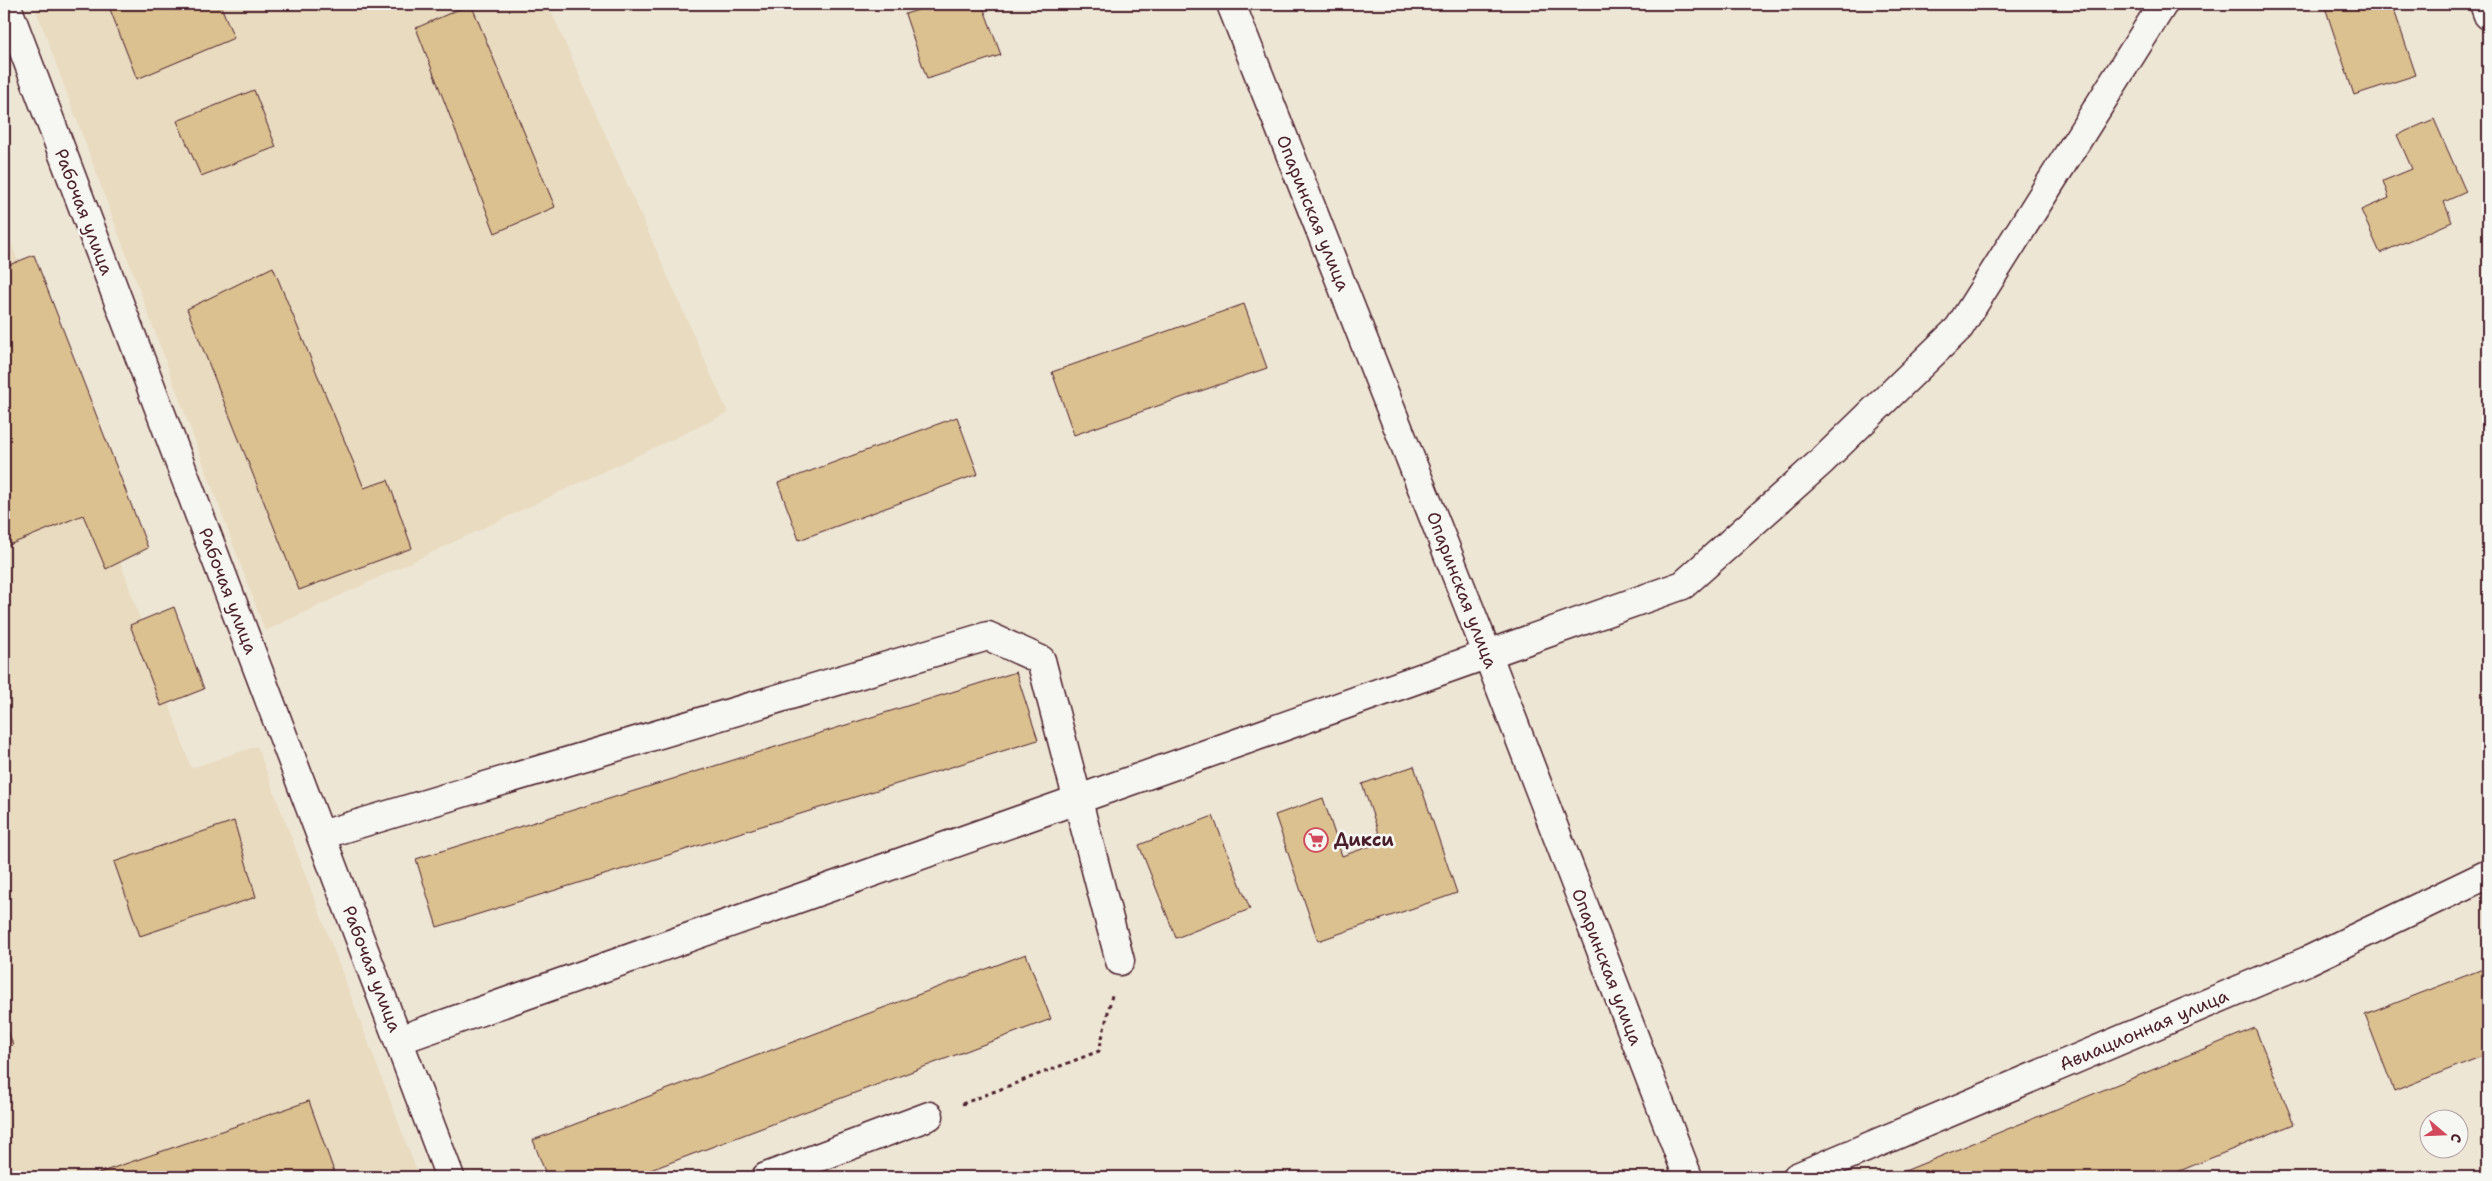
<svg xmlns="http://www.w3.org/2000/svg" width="2492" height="1181" font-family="'Shantell Sans',sans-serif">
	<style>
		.built { fill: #e8dbc0 }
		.building { fill: #dbc090; stroke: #4a1f2b }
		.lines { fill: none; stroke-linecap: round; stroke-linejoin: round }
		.minor-casing { stroke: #4a1f2b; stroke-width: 31 }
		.path { stroke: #4a1f2b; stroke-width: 3; stroke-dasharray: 4 4; stroke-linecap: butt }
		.minor { stroke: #f6f6f2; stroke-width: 28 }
		.labels { text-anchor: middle; stroke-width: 5; stroke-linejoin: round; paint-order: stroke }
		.street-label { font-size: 18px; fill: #4a1f2b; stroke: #f6f6f2 }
		.poi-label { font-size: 18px; font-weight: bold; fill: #4a1f2b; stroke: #f6f6f2; text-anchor: start }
	</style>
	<rect width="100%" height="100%" fill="#eee6d5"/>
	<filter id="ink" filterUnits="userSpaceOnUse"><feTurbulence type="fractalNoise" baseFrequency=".02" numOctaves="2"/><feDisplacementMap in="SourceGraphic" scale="10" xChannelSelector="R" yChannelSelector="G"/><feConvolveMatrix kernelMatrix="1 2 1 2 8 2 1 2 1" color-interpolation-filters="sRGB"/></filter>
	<g filter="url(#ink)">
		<g class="built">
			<path d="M34 4H548L728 413 265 631Z"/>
			<path d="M4 221 191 768 257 746 419 1177H4Z"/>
		</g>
		<g class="building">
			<path d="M108 4H220L234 38 137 79Z"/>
			<path d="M471 4 555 207 495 233 416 28Z"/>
			<path d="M938 4H982L1001 55 927 79 905 14Z"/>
			<path d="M2324 4H2392L2416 75 2354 95Z"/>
			<path d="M254 90 276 147 201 176 177 121Z"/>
			<path d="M2434 119 2466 192 2444 202 2452 222 2380 253 2361 210 2389 198 2383 181 2412 169 2397 135Z"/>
			<path d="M34 255 148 548 106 569 83 515 4 547V267Z"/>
			<path d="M273 267 364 488 388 480 412 548 299 590 187 309Z"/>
			<path d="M1244 304 1267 368 1074 435 1052 372Z"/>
			<path d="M957 417 978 474 799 540 778 483Z"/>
			<path d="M174 607 204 689 161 706 130 625Z"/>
			<path d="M1016 672 1038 740 437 927 416 859Z"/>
			<path d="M1414 766 1457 893 1318 941 1275 815 1323 798 1342 856 1382 842 1362 784Z"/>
			<path d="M1213 816 1250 909 1176 938 1139 845Z"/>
			<path d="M234 821 256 897 140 936 114 862Z"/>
			<path d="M1026 954 1051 1019 632 1177H547L533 1140Z"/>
			<path d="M2488 967V1064L2485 1055 2394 1091 2365 1015Z"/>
			<path d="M4 1018 13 1045 4 1048Z"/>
			<path d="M2255 1028 2294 1124 2165 1177H1890Z"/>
			<path d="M309 1101 336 1177H87Z"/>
		</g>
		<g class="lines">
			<g class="minor-casing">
				<g id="minor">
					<path d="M6 4 450 1177"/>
					<path d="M1231 4 1487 653 1688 1177"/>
					<path d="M2484 4 2488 15"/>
					<path d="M321 835 988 636 1041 660 1120 961"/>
					<path d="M399 1040 1683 585 1822 461 1959 328 2163 4"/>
					<path d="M766 1177 929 1116"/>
					<path d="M1797 1177 2307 961 2488 874"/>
				</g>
			</g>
			<path class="path" d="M962 1104 1099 1051 1112 995"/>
			<use href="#minor" class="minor"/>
		</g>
	</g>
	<defs>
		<g id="supermarket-ring" transform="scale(1.25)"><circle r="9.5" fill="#f6f6f2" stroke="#d1495b" stroke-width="1.5"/><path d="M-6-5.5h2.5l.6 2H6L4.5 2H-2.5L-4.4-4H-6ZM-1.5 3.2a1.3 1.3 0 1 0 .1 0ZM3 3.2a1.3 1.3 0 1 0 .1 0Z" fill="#d1495b"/></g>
	</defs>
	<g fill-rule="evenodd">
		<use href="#supermarket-ring" x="1316" y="840"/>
	</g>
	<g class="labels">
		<g class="street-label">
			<text transform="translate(84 212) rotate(69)" y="6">Рабочая улица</text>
			<text transform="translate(1313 213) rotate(68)" y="6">Опаринская улица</text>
			<text transform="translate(1462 590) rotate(69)" y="6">Опаринская улица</text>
			<text transform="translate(228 591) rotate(69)" y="6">Рабочая улица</text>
			<text transform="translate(1607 967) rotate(69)" y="6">Опаринская улица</text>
			<text transform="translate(372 969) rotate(69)" y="6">Рабочая улица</text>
			<text transform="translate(2144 1030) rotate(-23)" y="6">Авиационная улица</text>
		</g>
		<g class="poi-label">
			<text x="1334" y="846">Дикси</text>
		</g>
	</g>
	<rect width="2492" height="1181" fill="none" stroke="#f6f6f2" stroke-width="20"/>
	<rect x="10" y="10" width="2472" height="1161" fill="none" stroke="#4a1f2b" stroke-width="2" filter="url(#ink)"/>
	<g transform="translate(2444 1134) rotate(109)"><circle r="24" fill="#f6f6f2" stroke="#b1a0a2"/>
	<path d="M0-4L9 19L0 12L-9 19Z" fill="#d1495b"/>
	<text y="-8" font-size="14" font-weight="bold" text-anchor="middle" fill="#4a1f2b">С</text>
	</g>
</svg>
